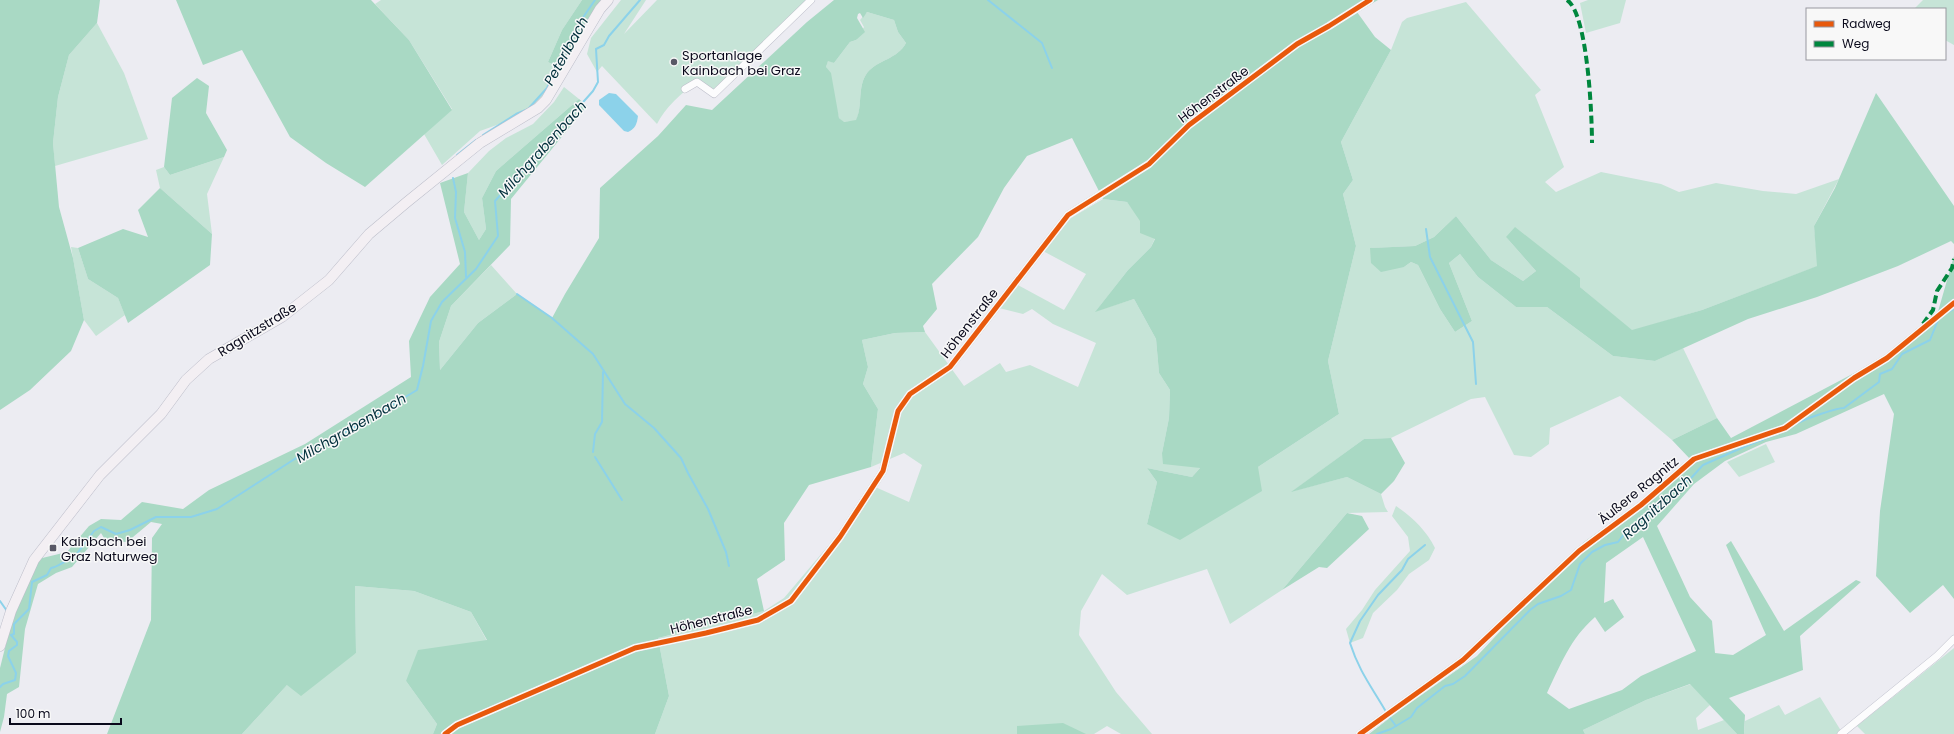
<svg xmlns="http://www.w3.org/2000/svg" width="1954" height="734" font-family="Poppins,sans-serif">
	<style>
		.green { fill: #c6e4d7 }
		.forest { fill: #a9d9c4; fill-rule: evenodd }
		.water { fill: #8cd2ea }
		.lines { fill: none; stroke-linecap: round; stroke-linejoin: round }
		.stream { stroke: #8cd2ea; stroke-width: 2 }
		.minor-casing { stroke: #bdbeca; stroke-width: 8 }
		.secondary-casing { stroke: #bdbeca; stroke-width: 11 }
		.minor { stroke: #fcfcfd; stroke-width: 7 }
		.secondary { stroke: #f3eff3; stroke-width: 10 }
		.quiet { stroke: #00873e; stroke-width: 4; stroke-dasharray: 8 4; stroke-linecap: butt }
		.cycleway-casing { stroke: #f8f8f8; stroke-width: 8 }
		.cycleway { stroke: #e8590c; stroke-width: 5 }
		.poi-dot { fill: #585866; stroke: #f8f8f8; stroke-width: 1.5 }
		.labels { text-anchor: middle; stroke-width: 3; stroke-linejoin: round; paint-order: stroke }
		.poi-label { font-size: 13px; fill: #09091b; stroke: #f8f8f8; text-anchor: start }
		.street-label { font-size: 13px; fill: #09091b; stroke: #f8f8f8 }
		.water-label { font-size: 14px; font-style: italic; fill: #002f3b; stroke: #f8f8f8 }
	</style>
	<rect width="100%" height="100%" fill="#ececf2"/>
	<g class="green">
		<path d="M381 0H582L562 30 548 62 560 68 550 87 536 106 519 117 480 131 442 165 424 134 452 109 409 40 375 4Z"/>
		<path d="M621 0H646L624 34 657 0H811L714 94 697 82C682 92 665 108 657 124L602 66 597 72 587 54 591 38Z"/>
		<path d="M1588 0H1626L1620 23 1586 33 1580 3Z"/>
		<path d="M1923 0H1954V45L1945 40V9H1914Z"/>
		<path d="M1466 2 1541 90 1535 95 1564 167 1545 182 1556 192 1601 172 1661 184 1679 192 1716 183 1763 191 1796 194 1839 179 1814 226 1818 266 1702 310 1632 331 1580 287 1506 237 1536 271 1523 281 1491 260 1456 216 1434 237 1415 246 1371 248 1404 267 1411 262 1418 265 1440 309 1455 332 1472 321 1449 263 1460 254 1478 277 1516 307H1547L1613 356 1655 361 1683 348 1717 418 1672 440 1620 396 1550 428 1549 444 1531 457 1514 455 1485 397 1471 399 1391 438 1364 439 1293 491 1347 477 1381 494 1385 507 1388 512 1347 513 1282 590 1230 624 1207 569 1127 595 1102 574 1081 611 1079 635 1116 692 1152 734H1121L1107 726 1094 734H655L669 696 658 638 764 611 784 598 845 526 873 486 909 502 922 465 904 453 871 467 878 409 863 384 868 367 862 340 895 333 925 332 964 386 1000 363 1006 372 1030 365 1078 387 1096 343 1053 324 1032 309 1023 314 999 308 1016 284 1064 310 1086 274 1043 251 1071 218 1103 199 1127 202 1155 238 1151 247 1128 270 1096 311 1134 299 1156 339 1159 373 1170 390 1169 418 1162 453 1200 468 1192 477 1147 468 1157 482 1147 524 1258 467 1339 414 1328 361 1356 246 1343 194 1353 180 1341 142 1391 50 1402 22 1407 18Z"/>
		<path d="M867 12 894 20 898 32 906 43C898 59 877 60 867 73 857 87 863 106 856 121L843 122 839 118 826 67 828 60 834 63 850 42 856 40 864 27 860 20Z"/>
		<path d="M97 23 124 73 148 139 55 166 53 143 58 97 69 55Z"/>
		<path d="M564 87 579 99 496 171 482 198 486 229 479 240 464 212 468 173 489 151 506 138 533 124 554 102Z"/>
		<path d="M224 157 207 194 212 234 160 188 156 170 164 167 170 175Z"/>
		<path d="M71 247 78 248 88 279 118 298 125 315 96 336 84 320Z"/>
		<path d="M491 265 517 294 478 323 440 370 439 342 451 306Z"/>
		<path d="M1766 444 1775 462 1739 477 1727 462Z"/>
		<path d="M1396 506C1412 517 1426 530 1435 548L1429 560 1409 574 1397 590 1373 613 1363 638 1350 643 1346 629 1362 610 1375 590 1410 551 1408 537 1392 516Z"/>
		<path d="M355 586 414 591 471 612 487 641 406 681 437 724 433 734H242L287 685 356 653Z"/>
		<path d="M1954 648V734H1865L1857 726Z"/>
		<path d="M1691 684 1710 705 1696 718 1698 730 1724 720 1737 734H1585L1583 730 1646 700Z"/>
		<path d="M1820 697 1843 734H1744L1745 721 1779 705 1785 715Z"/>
	</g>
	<g class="forest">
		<path d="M0 0H100L97 23 69 55 58 97 53 143 59 207 73 258 84 320 71 351 30 390 0 410Z"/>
		<path d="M176 0H371L409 40 452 110 365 187 326 163 290 137 242 50 203 65Z"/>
		<path d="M582 0H604L580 31 560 68 548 62 562 30Z"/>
		<path d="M834 0H1378L1357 12 1375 37 1391 50 1341 142 1353 180 1343 194 1356 246 1328 361 1339 414 1258 467 1262 491 1180 540 1147 524 1157 482 1147 468 1192 477 1200 468 1163 464 1162 453 1169 418 1170 390 1159 373 1156 339 1134 299 1095 312 1128 270 1151 247 1155 239 1140 233V221L1127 202 1103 199 1072 138 1027 156 1004 188 978 237 932 284 937 309 923 326 925 332 895 333 862 340 868 367 863 384 878 409 871 467 809 485 784 523 785 560 757 579 764 611 658 638 669 696 655 734H433L437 724 406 681 418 650 487 640 471 612 414 591 355 586 356 653 301 696 287 685 242 734H107L151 620 152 538 162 524 151 522 127 542 106 541 101 533 72 567 56 573 38 584 25 629 19 687 7 694 4 717 0 732V668L11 624 34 560 67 552 89 526 101 519 121 520 142 502 183 509 209 490 305 444 411 377 409 341 430 297 460 264 440 183 468 173 464 212 479 240 486 229 482 198 496 171 579 99 587 106 511 199 510 245 451 306 439 342 440 370 478 323 517 294 552 318 565 294 599 238 600 188 658 136 686 105 712 110 807 22ZM867 12 894 20 898 32 906 43C898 59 877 60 867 73 857 87 863 106 856 120L844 122 839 118 831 73 826 67 828 61 834 63 850 42 856 40 865 32 857 18 858 14 860 13 863 18Z"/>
		<path d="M197 78 209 86 206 113 227 150 224 157 170 175 164 167 172 98Z"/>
		<path d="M1876 93 1954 206V244L1951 241 1898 266 1817 297 1748 319 1655 361 1613 356 1547 307H1516L1478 277 1460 254 1449 263 1472 321 1455 332 1440 309 1418 265 1411 262 1404 267 1381 272 1371 263 1370 248 1415 246 1434 237 1456 216 1491 260 1523 281 1536 271 1506 237 1515 227 1580 278V287L1632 330 1702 310 1817 266 1814 226 1835 188Z"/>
		<path d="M160 188 212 234 210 265 128 323 118 298 88 279 78 248 123 229 148 237 138 210Z"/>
		<path d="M1954 256V599L1943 585 1910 613 1876 576 1880 511 1894 414 1884 394 1796 434 1766 442 1725 461 1694 484 1657 526 1690 597 1712 621 1715 653 1733 655 1766 635 1726 545 1731 541 1784 631 1856 580 1861 582 1800 636 1803 670 1729 698 1745 715 1744 734H1737L1690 684 1646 700 1583 730 1585 734H1369L1400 710 1477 656 1584 542 1644 499 1690 459 1672 440 1717 418 1731 438 1879 360 1935 322ZM1643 537 1696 651 1641 676 1622 690 1569 709 1547 693C1561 664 1570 639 1595 617L1605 632 1624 617 1613 599 1604 603 1606 563Z"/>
		<path d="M1391 438 1405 463 1394 481 1381 494 1347 477 1291 492 1364 439Z"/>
		<path d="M1347 513 1362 516 1369 529 1327 568 1319 567 1282 590Z"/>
		<path d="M1063 723 1086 734H1017V726Z"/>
	</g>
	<path class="water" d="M609 93 616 94 638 116C637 124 635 129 628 132L624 131 599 105V100Z"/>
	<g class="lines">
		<g class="stream">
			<path d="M988 0 1042 43 1052 68"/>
			<path d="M483 135 516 114 528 109 547 88 560 60 584 16 595 0"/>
			<path d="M457 155 476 140"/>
			<path d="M453 178 456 192 455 218 465 252 466 277"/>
			<path d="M1426 229 1430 257 1473 342 1476 384"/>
			<path d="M517 294 552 318 593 354 625 404 654 428 681 458 688 473 708 509 726 552 729 566"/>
			<path d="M1948 312 1954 309"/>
			<path d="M1798 423C1805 419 1836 408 1844 408L1879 382 1880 374 1892 369 1902 354 1930 340 1938 320"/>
			<path d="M593 452 595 434 602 422 603 372"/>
			<path d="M595 457 622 500"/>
			<path d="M0 601 7 611"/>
			<path d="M0 687 3 684 15 680 16 673 8 656 9 651 17 645V642L11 635 14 634V624L29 609 32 582 47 575 51 568C59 567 64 560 73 559L94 531 101 527 116 534 130 530 156 517H191L217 509 304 453 362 423 417 390 423 366 431 321 442 302 476 269 498 236 495 201 593 91 598 82 596 49 604 45 609 36 640 0"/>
			<path d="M1385 710C1371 686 1359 671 1350 643L1360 621 1378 595 1402 570 1408 559 1425 545"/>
			<path d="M1390 718 1396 726"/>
			<path d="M1377 734 1391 729 1411 717 1417 708 1445 686 1453 684 1465 676 1530 610 1538 604 1561 596 1571 590 1580 564 1592 552 1605 545 1618 542 1625 533 1647 516 1668 495 1692 477 1703 465 1746 446 1780 433"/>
		</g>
		<g class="minor-casing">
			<g id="minor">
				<path d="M685 89 697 82 714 94 811 0"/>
				<path d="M445 734 457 725 635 648 706 633 758 620 791 601 840 537 883 471 898 411 910 394 950 367 1068 215 1149 164 1189 125 1297 44 1329 26 1370 0"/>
				<path d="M1360 734 1463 660 1579 551 1641 505 1694 459 1785 428 1854 378 1887 358 1954 303"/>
				<path d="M1841 734 1937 656 1954 639"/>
			</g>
		</g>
		<g class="secondary-casing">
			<path id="secondary" d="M0 646 11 611 34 560 100 475 161 414 186 380 209 359 282 317 329 280 369 234 407 202 480 143 538 108 546 100 600 9 608 0"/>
		</g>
		<use href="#minor" class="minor"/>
		<use href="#secondary" class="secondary"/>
		<g class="quiet">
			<path d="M1567 0C1588 14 1592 117 1592 143"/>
			<path d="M1923 324 1933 310 1937 291 1952 268 1954 259"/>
		</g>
		<g class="cycleway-casing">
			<g id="cycleway">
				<path d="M445 734 457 725 635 648 706 633 758 620 791 601 840 537 883 471 898 411 910 394 950 367 1068 215 1149 164 1189 125 1297 44 1329 26 1370 0"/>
				<path d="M1360 734 1463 660 1579 551 1641 505 1694 459 1785 428 1854 378 1887 358 1954 303"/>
			</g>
		</g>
		<use href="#cycleway" class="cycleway"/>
	</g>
	<g class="poi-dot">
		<circle cx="674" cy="62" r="4"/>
		<rect x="49" y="544" width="8" height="8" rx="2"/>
	</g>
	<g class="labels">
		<g class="poi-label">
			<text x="682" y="60">Sportanlage<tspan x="682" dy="15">Kainbach bei Graz</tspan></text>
			<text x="61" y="546">Kainbach bei<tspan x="61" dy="15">Graz Naturweg</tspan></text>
		</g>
		<g class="street-label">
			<text transform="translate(1213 94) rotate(-37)" y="5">Höhenstraße</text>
			<text transform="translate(969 323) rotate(-52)" y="5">Höhenstraße</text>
			<text transform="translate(257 329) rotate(-32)" y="5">Ragnitzstraße</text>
			<text transform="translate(1638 490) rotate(-39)" y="5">Äußere Ragnitz</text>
			<text transform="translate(711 619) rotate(-14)" y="5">Höhenstraße</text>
		</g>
		<g class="water-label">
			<text transform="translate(566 51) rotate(-61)" y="5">Peterlbach</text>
			<text transform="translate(542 149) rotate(-48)" y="5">Milchgrabenbach</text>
			<text transform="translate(351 428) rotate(-30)" y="5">Milchgrabenbach</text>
			<text transform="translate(1657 507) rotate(-42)" y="5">Ragnitzbach</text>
		</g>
	</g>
	<rect x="1806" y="8" width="140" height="52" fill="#f8f8f8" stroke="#9898a0"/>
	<rect x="1814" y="21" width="20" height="6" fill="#e8590c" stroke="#9898a0"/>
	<text x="1842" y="28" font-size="12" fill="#09091b">Radweg</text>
	<rect x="1814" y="41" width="20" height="6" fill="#00873e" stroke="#9898a0"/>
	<text x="1842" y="48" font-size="12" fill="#09091b">Weg</text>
	<path d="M10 718v6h111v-6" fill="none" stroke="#09091b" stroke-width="2"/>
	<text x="16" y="718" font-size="12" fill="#09091b" stroke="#f8f8f8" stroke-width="3" paint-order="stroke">100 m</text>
</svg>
